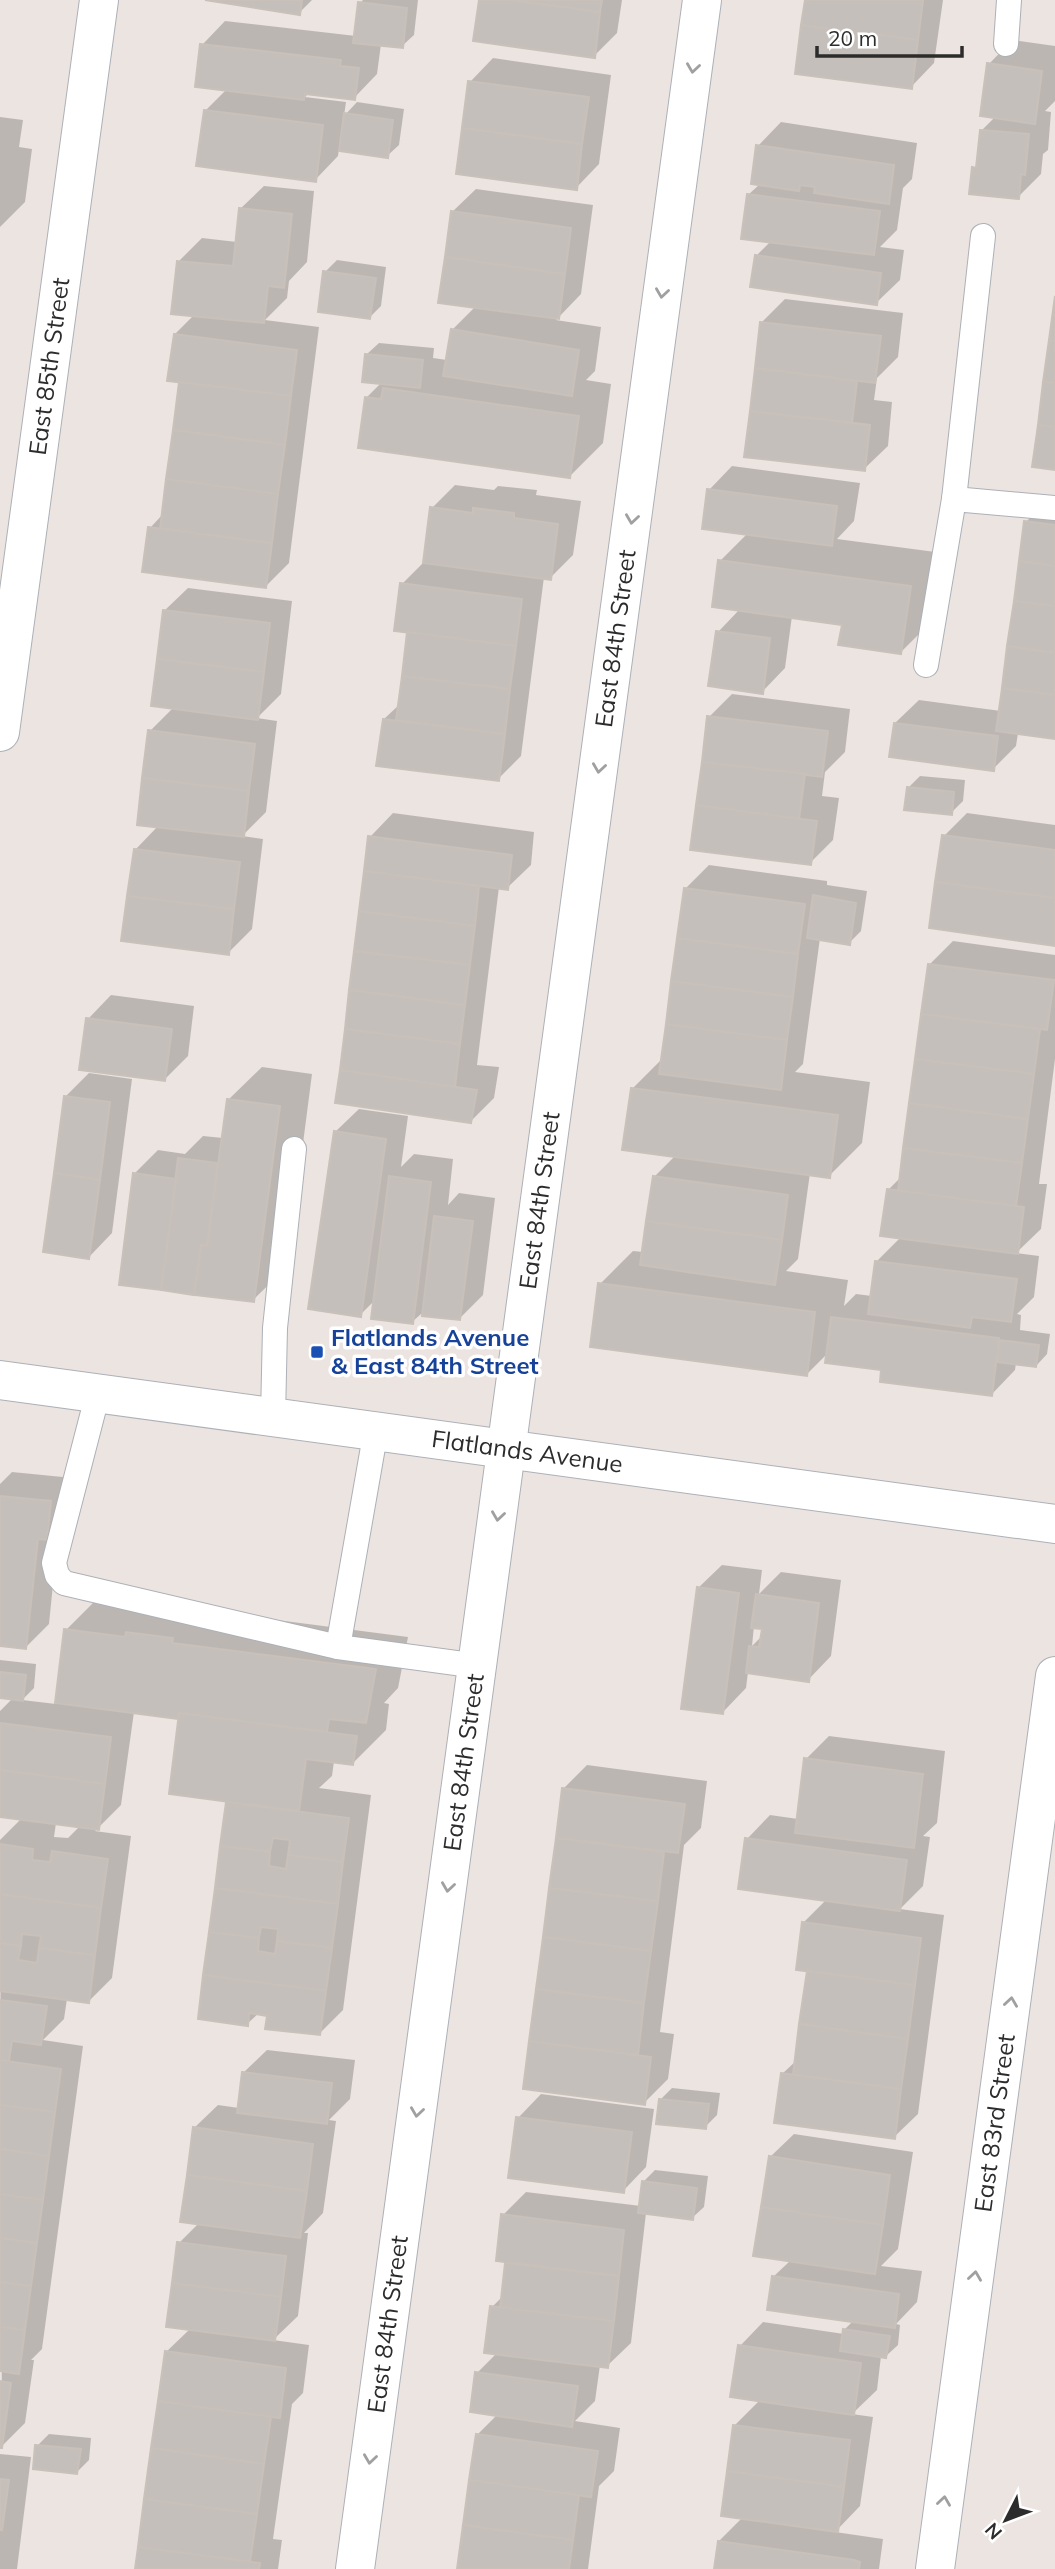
<svg xmlns="http://www.w3.org/2000/svg" width="1055" height="2569" font-family="Mulish,sans-serif">
	<style>
		.shadow { fill: #0003; fill-rule: evenodd }
		.building { fill: #c5bfbb; stroke: #c8c0b9; stroke-width: 2 }
		.lines { fill: none; stroke-linecap: round; stroke-linejoin: round }
		.lane-casing { stroke: #acb1b7; stroke-width: 26 }
		.street-casing { stroke: #acb1b7; stroke-width: 40 }
		.secondary-casing { stroke: #acb1b7; stroke-width: 40 }
		.lane { stroke: #fff; stroke-width: 24 }
		.street { stroke: #fff; stroke-width: 38 }
		.secondary { stroke: #fff; stroke-width: 38 }
		.oneway { stroke: #a0a0a0 }
		.transit-dot { fill: #1a4fb4; stroke: #fff; stroke-width: 2.5 }
		.labels { text-anchor: middle; stroke-width: 7; stroke-linejoin: round; paint-order: stroke }
		.street-label { font-size: 24px; fill: #2c2c2c; stroke: #fff }
		.transit-label { font-size: 24px; font-weight: bold; fill: #164399; stroke: #fff; text-anchor: start }
	</style>
	<rect width="100%" height="100%" fill="#ece4e0"/>
	<g class="shadow">
		<path d="M216 0H312L299 13Z"/>
		<path d="M363 0H418L414 35 402 46 381 44 377 74 354 98 309 93 305 97 346 102 344 116 357 102 404 109 399 145 387 156 339 149 338 156 315 180 205 111 227 89 202 45 225 21 356 36 360 3Z"/>
		<path d="M481 0H622L617 33 594 56Z"/>
		<path d="M806 0H943L934 63 911 87Z"/>
		<path d="M1012 40 1055 46V101L1045 111 1051 112 1048 150 1043 154 1041 174 1018 197 974 168 978 164 982 130 995 117 989 64Z"/>
		<path d="M493 58 611 75 599 164 576 188 470 82Z"/>
		<path d="M0 117 23 120 19 147 32 149 25 202 0 227Z"/>
		<path d="M781 122 917 143 912 179 903 188 897 230 880 247 904 250 900 280 876 303 756 256 771 241 748 195 760 184 758 146Z"/>
		<path d="M264 186 314 191 307 262 289 281 287 298 265 320 319 327 289 563 266 586 150 528 163 514 181 381 175 334 195 314 178 262 202 238 237 242 240 209Z"/>
		<path d="M476 189 593 205 581 294 556 320 601 327 595 371 586 380 611 384 603 443 570 476 367 397 382 382 367 354 379 343 434 348 433 358 447 360 452 330 476 306 452 212Z"/>
		<path d="M337 260 386 267 381 306 370 317 325 272Z"/>
		<path d="M785 299 903 313 898 357 877 378 874 400 892 402 888 446 864 469 746 456 761 323Z"/>
		<path d="M732 466 860 483 854 521 837 539 943 553 934 619 901 652 844 623 792 616 785 668 762 692 718 632 740 609 720 561 748 533 709 490Z"/>
		<path d="M455 485 494 490 498 486 537 490 536 495 581 501 573 555 550 578 544 577 521 756 498 779 384 719 400 704 409 631 402 584 425 561 432 508Z"/>
		<path d="M1049 498 1055 499V737L1018 733 1016 746 993 769 895 723 919 700 1001 711 1026 522Z"/>
		<path d="M188 588 292 601 281 694 257 718 277 721 266 812 242 836 263 839 252 929 228 953 135 850 159 825 150 731 174 707 164 611Z"/>
		<path d="M732 694 850 709 845 752 825 772 822 796 839 798 833 840 810 863 709 717Z"/>
		<path d="M920 776 965 780 963 801 951 813 909 787Z"/>
		<path d="M393 813 534 832 531 865 507 888 499 887 477 1065 499 1067 494 1098 471 1121 337 1102 370 837Z"/>
		<path d="M967 813 1055 825V944L944 836Z"/>
		<path d="M709 865 827 881V885L867 891 861 931 849 943 820 938 803 1064 795 1072 870 1082 862 1143 829 1176 810 1173 798 1259 786 1271 848 1280 844 1306 856 1294 872 1296 877 1261 901 1237 888 1190 901 1177 929 965 953 941 1055 955V1059L1039 1184H1047L1041 1229 1016 1253 1039 1256 1034 1297 1017 1314 1021 1315 1020 1330 1050 1334 1047 1354 1036 1366 1016 1363 1015 1370 992 1394 883 1368 829 1352 806 1375 600 1284 633 1251 643 1252 654 1177 676 1155 632 1089 663 1058 685 889Z"/>
		<path d="M111 995 194 1006 188 1056 164 1080 88 1019Z"/>
		<path d="M262 1067 312 1074 287 1267 253 1300 135 1173 158 1150 185 1154 203 1136 223 1138 228 1100Z"/>
		<path d="M89 1073 132 1079 112 1233 89 1257 66 1096Z"/>
		<path d="M359 1109 408 1116 401 1167 414 1154 453 1159 448 1205 459 1193 495 1198 483 1295 460 1318 421 1314 412 1322 375 1300 360 1315 335 1132Z"/>
		<path d="M12 1472 73 1478 59 1525 49 1624 25 1648 0 1645V1484Z"/>
		<path d="M722 1565 762 1570 759 1594 781 1572 841 1580 831 1656 808 1680 748 1672 746 1688 723 1712 698 1588ZM754 1626 764 1627 763 1635 752 1646Z"/>
		<path d="M99 1597 408 1637 398 1688 384 1703 389 1704 386 1730 353 1763 334 1761 332 1776 319 1788 371 1795 343 2010 320 2033 269 2014 259 2013 247 2024 227 1802 230 1800 181 1718 134 1712 121 1805 95 1831 131 1836 112 1978 88 2002 67 1999 64 2019 43 2040 83 2046 42 2349 31 2360H34L25 2423 2 2446 0 1840 22 1818 0 1816V1711L13 1698 0 1697V1660L36 1664 34 1688 22 1700 56 1704 66 1630ZM56 1823 80 1826 68 1838 54 1837Z"/>
		<path d="M829 1736 945 1751 937 1823 923 1836 930 1837 923 1886 900 1909 944 1915 918 2114 894 2137 782 2074 797 2060 809 1969 804 1922 827 1899 747 1839 770 1815 798 1819 806 1759Z"/>
		<path d="M587 1765 707 1781 701 1828 684 1845 660 2032 674 2034 668 2079 644 2103 525 2087 564 1788Z"/>
		<path d="M267 2050 355 2060 350 2099 329 2120 336 2121 323 2213 304 2233H308L298 2316 273 2340 309 2345 303 2393 292 2404 273 2539 282 2540 278 2569H136L166 2352 190 2329 179 2243 199 2223 194 2128 218 2105 239 2108 243 2073Z"/>
		<path d="M672 2088 720 2093 717 2115 705 2127 660 2100Z"/>
		<path d="M541 2094 654 2109 646 2167 623 2191 518 2118Z"/>
		<path d="M794 2134 913 2152 898 2249 881 2266 922 2271 917 2302 896 2324 900 2325 898 2345 886 2356H881L877 2390 852 2414 873 2417 860 2506 835 2532 883 2539 879 2569H715L719 2541 743 2517 734 2426 760 2400 740 2346 763 2322 844 2334V2330L854 2320 773 2277 791 2260 770 2157Z"/>
		<path d="M655 2170 708 2176 704 2207 692 2218 646 2213 631 2343 607 2366 600 2365 595 2401 575 2421 620 2428 614 2471 599 2486 588 2569H459L477 2435 498 2414 477 2373 498 2352 492 2307 504 2295 507 2261 503 2215 526 2192 641 2206 643 2182Z"/>
		<path d="M49 2434 91 2438 89 2460 77 2472 37 2446Z"/>
		<path d="M0 2454 31 2457 17 2569H0Z"/>
	</g>
	<g class="building">
		<path d="M205 0H302L300 15Z"/>
		<path d="M479 0H511L600 12 595 58 473 41Z"/>
		<path d="M511 0H602L600 12Z"/>
		<path d="M805 0H923L918 40 801 25Z"/>
		<path d="M358 2 407 8 403 48 353 43Z"/>
		<path d="M801 25 918 40 912 89 795 74Z"/>
		<path d="M200 44 341 60 340 66 359 68 355 100 305 94 304 100 195 87Z"/>
		<path d="M987 63 1042 71 1035 124 980 116Z"/>
		<path d="M468 81 589 97 582 144 462 128Z"/>
		<path d="M204 110 323 125 316 182 196 166Z"/>
		<path d="M344 113 393 120 388 158 339 151Z"/>
		<path d="M462 128 582 144 577 190 456 174Z"/>
		<path d="M980 130 1029 134 1025 175 1021 174 1019 199 969 194 972 167 976 168Z"/>
		<path d="M756 145 894 165 889 204 814 193 815 187 800 185 799 191 751 184Z"/>
		<path d="M747 194 880 211 874 255 741 239Z"/>
		<path d="M239 208 292 214 284 288 268 286 264 323 171 314 177 261 233 266Z"/>
		<path d="M451 211 571 228 565 274 445 257Z"/>
		<path d="M755 255 881 273 877 305 750 287Z"/>
		<path d="M445 257 565 274 559 319 438 303Z"/>
		<path d="M323 271 376 278 370 319 318 312Z"/>
		<path d="M1055 296V341L1049 340Z"/>
		<path d="M760 322 881 336 875 383 755 368Z"/>
		<path d="M451 329 579 350 572 396 443 376Z"/>
		<path d="M174 334 297 350 291 396 167 381Z"/>
		<path d="M1049 340 1055 341V383L1043 382Z"/>
		<path d="M365 354 423 360 420 388 362 382Z"/>
		<path d="M755 368 857 381 852 423 750 411Z"/>
		<path d="M179 382 291 396 285 445 173 430Z"/>
		<path d="M1043 382 1055 383V427L1038 425Z"/>
		<path d="M383 388 579 416 570 478 358 448 365 397 381 399Z"/>
		<path d="M750 411 870 425 865 471 744 457Z"/>
		<path d="M1038 425 1055 427V470L1032 467Z"/>
		<path d="M173 430 285 445 278 494 166 479Z"/>
		<path d="M166 479 278 494 272 543 160 529Z"/>
		<path d="M707 489 837 506 832 546 702 529Z"/>
		<path d="M430 507 473 513V508L514 513V518L558 524 551 580 423 563Z"/>
		<path d="M1024 521 1055 525V566L1019 561Z"/>
		<path d="M148 527 272 543 266 588 142 572Z"/>
		<path d="M718 560 911 586 901 654 838 645 842 625 712 607Z"/>
		<path d="M1019 561 1055 566V606L1014 601Z"/>
		<path d="M400 583 522 599 516 646 394 631Z"/>
		<path d="M1014 601 1055 606V653L1007 646Z"/>
		<path d="M163 610 270 623 264 672 157 659Z"/>
		<path d="M716 631 770 638 763 694 708 686Z"/>
		<path d="M407 632 516 646 510 689 402 676Z"/>
		<path d="M1007 646 1055 653V695L1002 688Z"/>
		<path d="M157 659 264 672 258 720 151 706Z"/>
		<path d="M402 676 510 689 505 734 396 720Z"/>
		<path d="M1002 688 1055 695V739L996 731Z"/>
		<path d="M707 716 828 731 822 777 702 762Z"/>
		<path d="M383 719 505 734 499 781 376 766Z"/>
		<path d="M894 723 998 736 994 771 889 757Z"/>
		<path d="M148 730 255 744 249 791 142 778Z"/>
		<path d="M702 762 805 774 799 819 696 805Z"/>
		<path d="M142 778 249 791 244 837 137 825Z"/>
		<path d="M907 787 954 792 952 815 904 810Z"/>
		<path d="M696 805 817 821 811 865 690 850Z"/>
		<path d="M942 835 1055 850V898L935 882Z"/>
		<path d="M368 836 512 855 508 890 364 871Z"/>
		<path d="M134 849 240 862 234 909 127 896Z"/>
		<path d="M364 871 479 886 475 926 359 911Z"/>
		<path d="M935 882 1055 898V946L929 928Z"/>
		<path d="M684 888 805 904 798 954 677 938Z"/>
		<path d="M813 895 856 903 850 945 807 938Z"/>
		<path d="M127 896 234 909 229 955 121 941Z"/>
		<path d="M359 911 475 926 470 965 354 951Z"/>
		<path d="M677 938 798 954 793 997 671 981Z"/>
		<path d="M354 951 470 965 465 1005 349 990Z"/>
		<path d="M928 964 1054 980 1047 1030 921 1014Z"/>
		<path d="M671 981 793 997 787 1040 666 1024Z"/>
		<path d="M349 990 465 1005 460 1044 345 1029Z"/>
		<path d="M921 1014 1040 1029 1034 1074 915 1059Z"/>
		<path d="M86 1018 172 1029 165 1081 79 1070Z"/>
		<path d="M666 1024 787 1040 781 1090 659 1074Z"/>
		<path d="M345 1029 460 1044 455 1087 340 1070Z"/>
		<path d="M915 1059 1034 1074 1028 1119 909 1103Z"/>
		<path d="M340 1070 477 1090 471 1123 335 1103Z"/>
		<path d="M631 1088 838 1115 830 1178 622 1150Z"/>
		<path d="M64 1096 110 1102 100 1180 54 1173Z"/>
		<path d="M227 1099 280 1106 254 1302 194 1295 201 1245 207 1246Z"/>
		<path d="M909 1103 1028 1119 1022 1163 903 1148Z"/>
		<path d="M334 1131 386 1139 361 1317 308 1309Z"/>
		<path d="M903 1148 1022 1163 1016 1206 898 1191Z"/>
		<path d="M178 1158 218 1163 207 1246 201 1245 194 1295 161 1290Z"/>
		<path d="M54 1173 100 1180 89 1259 43 1252Z"/>
		<path d="M133 1173 176 1179 161 1290 119 1285Z"/>
		<path d="M389 1176 431 1182 413 1324 371 1319Z"/>
		<path d="M653 1176 788 1195 782 1240 646 1221Z"/>
		<path d="M887 1189 1024 1207 1018 1254 880 1236Z"/>
		<path d="M434 1216 473 1221 460 1320 422 1316Z"/>
		<path d="M646 1221 782 1240 775 1285 640 1265Z"/>
		<path d="M875 1261 1017 1279 1011 1322 972 1317 970 1328 868 1314Z"/>
		<path d="M598 1283 815 1312 807 1376 590 1347Z"/>
		<path d="M831 1317 999 1338 992 1396 880 1382 881 1370 825 1363Z"/>
		<path d="M999 1340 1039 1345 1036 1367 997 1362Z"/>
		<path d="M0 1496 51 1501 47 1540 38 1539 26 1649 0 1646Z"/>
		<path d="M697 1587 739 1593 723 1714 681 1709Z"/>
		<path d="M756 1594 819 1603 809 1682 746 1673 749 1646 759 1647 762 1629 751 1628Z"/>
		<path d="M64 1629 125 1637 126 1632 173 1638 172 1643 376 1669 366 1723 329 1719 327 1732 179 1713V1719L55 1703Z"/>
		<path d="M0 1672 26 1675 23 1701 0 1698Z"/>
		<path d="M179 1713 357 1736 353 1765 306 1759 299 1811 169 1794Z"/>
		<path d="M0 1723 111 1737 105 1784 0 1770Z"/>
		<path d="M804 1758 923 1774 914 1848 795 1833Z"/>
		<path d="M0 1770 105 1784 99 1830 0 1817Z"/>
		<path d="M562 1788 685 1804 678 1853 556 1838Z"/>
		<path d="M226 1802 349 1818 343 1862 288 1855 290 1840 273 1838 270 1852 220 1846Z"/>
		<path d="M556 1838 664 1852 658 1901 549 1888Z"/>
		<path d="M745 1838 907 1860 900 1911 738 1889Z"/>
		<path d="M0 1844 33 1849 32 1860 50 1862 52 1851 108 1859 101 1908 0 1894Z"/>
		<path d="M220 1846 270 1852 269 1866 286 1869 288 1855 343 1862 338 1904 215 1888Z"/>
		<path d="M215 1888 338 1904 332 1948 277 1941 278 1929 261 1927 259 1938 209 1932Z"/>
		<path d="M549 1888 658 1901 651 1951 543 1937Z"/>
		<path d="M0 1894 101 1908 95 1955 39 1948 41 1936 22 1934 21 1946 0 1943Z"/>
		<path d="M802 1922 921 1938 915 1985 796 1970Z"/>
		<path d="M209 1932 259 1938 258 1951 275 1954 277 1941 332 1948 326 1991 203 1975Z"/>
		<path d="M543 1937 651 1951 644 2003 536 1989Z"/>
		<path d="M0 1943 21 1946 18 1960 37 1963 39 1948 95 1955 89 2003 0 1991Z"/>
		<path d="M807 1971 915 1985 908 2039 799 2024Z"/>
		<path d="M203 1975 326 1991 320 2035 265 2029 267 2016 249 2013 248 2026 198 2019Z"/>
		<path d="M536 1989 644 2003 638 2055 529 2041Z"/>
		<path d="M0 2000 47 2006 41 2045 12 2041 9 2061 0 2060Z"/>
		<path d="M799 2024 908 2039 901 2089 793 2075Z"/>
		<path d="M529 2041 651 2057 645 2105 523 2089Z"/>
		<path d="M0 2060 61 2069 55 2112 0 2105Z"/>
		<path d="M242 2072 332 2083 327 2124 237 2113Z"/>
		<path d="M781 2073 901 2089 895 2139 774 2123Z"/>
		<path d="M659 2099 709 2104 706 2129 656 2124Z"/>
		<path d="M0 2105 55 2112 49 2156 0 2149Z"/>
		<path d="M516 2117 632 2132 624 2193 508 2178Z"/>
		<path d="M193 2127 313 2144 307 2191 187 2175Z"/>
		<path d="M0 2149 49 2156 43 2200 0 2194Z"/>
		<path d="M769 2156 890 2175 883 2225 761 2207Z"/>
		<path d="M187 2175 307 2191 300 2238 180 2222Z"/>
		<path d="M642 2181 697 2188 693 2220 638 2213Z"/>
		<path d="M0 2194 43 2200 37 2243 0 2238Z"/>
		<path d="M761 2207 883 2225 875 2274 753 2256Z"/>
		<path d="M501 2214 624 2230 619 2276 496 2261Z"/>
		<path d="M0 2238 37 2243 31 2286 0 2282Z"/>
		<path d="M177 2242 286 2256 281 2297 172 2283Z"/>
		<path d="M505 2263 619 2276 614 2321 500 2308Z"/>
		<path d="M772 2276 899 2294 895 2328 767 2310Z"/>
		<path d="M0 2282 31 2286 25 2330 0 2327Z"/>
		<path d="M172 2283 281 2297 275 2341 166 2327Z"/>
		<path d="M490 2306 614 2321 608 2368 484 2353Z"/>
		<path d="M0 2327 25 2330 19 2374 0 2371Z"/>
		<path d="M843 2329 890 2336 886 2358 840 2351Z"/>
		<path d="M738 2345 861 2363 854 2415 730 2397Z"/>
		<path d="M165 2351 286 2368 280 2418 158 2401Z"/>
		<path d="M475 2372 578 2386 572 2427 470 2412Z"/>
		<path d="M0 2381 11 2383 2 2448H0Z"/>
		<path d="M158 2401 271 2417 264 2464 151 2448Z"/>
		<path d="M733 2425 850 2440 844 2487 727 2471Z"/>
		<path d="M476 2434 598 2451 591 2497 469 2480Z"/>
		<path d="M35 2445 81 2449 77 2474 33 2469Z"/>
		<path d="M151 2448 264 2464 257 2514 144 2499Z"/>
		<path d="M727 2471 844 2487 838 2532 721 2516Z"/>
		<path d="M0 2479 9 2480 2 2530H0Z"/>
		<path d="M469 2480 579 2495 573 2540 463 2525Z"/>
		<path d="M144 2499 257 2514 250 2562 138 2547Z"/>
		<path d="M463 2525 573 2540 569 2569H457Z"/>
		<path d="M718 2541 854 2560 860 2562 859 2569H714Z"/>
		<path d="M138 2547 260 2563 259 2569H135Z"/>
	</g>
	<g class="lines">
		<g class="lane-casing">
			<g id="lane">
				<path d="M1006 44 1009 0"/>
				<path d="M954 499 983 236"/>
				<path d="M926 665 954 499 1055 508"/>
				<path d="M98 1393 54 1563 57 1575 64 1583 338 1647 478 1666"/>
				<path d="M273 1416 275 1328 294 1149"/>
				<path d="M338 1647 376 1430"/>
			</g>
		</g>
		<g class="street-casing">
			<g id="street">
				<path id="s1" d="M0 732 99 0"/>
				<path id="s2" d="M355 2569 702 0"/>
				<path id="s3" d="M935 2569 1055 1676"/>
			</g>
		</g>
		<g class="secondary-casing">
			<g id="secondary">
				<path id="s4" d="M0 1380 1055 1524"/>
			</g>
		</g>
		<use href="#lane" class="lane"/>
		<use href="#street" class="street"/>
		<use href="#secondary" class="secondary"/>
	</g>
	<defs><path id="oneway-chevron" d="M-2-3.5L2.5 0L-2 3.5" fill="none" stroke-width="1.6" stroke-linecap="round" stroke-linejoin="round" transform="scale(1.75)"/></defs>
	<g class="oneway">
		<use href="#oneway-chevron" transform="translate(693 68) rotate(98)"/>
		<use href="#oneway-chevron" transform="translate(662 293) rotate(98)"/>
		<use href="#oneway-chevron" transform="translate(632 519) rotate(98)"/>
		<use href="#oneway-chevron" transform="translate(599 768) rotate(98)"/>
		<use href="#oneway-chevron" transform="translate(498 1516) rotate(98)"/>
		<use href="#oneway-chevron" transform="translate(448 1887) rotate(98)"/>
		<use href="#oneway-chevron" transform="translate(1011 2002) rotate(-82)"/>
		<use href="#oneway-chevron" transform="translate(417 2112) rotate(98)"/>
		<use href="#oneway-chevron" transform="translate(975 2276) rotate(-82)"/>
		<use href="#oneway-chevron" transform="translate(370 2459) rotate(98)"/>
		<use href="#oneway-chevron" transform="translate(944 2501) rotate(-82)"/>
	</g>
	<rect class="transit-dot" x="310" y="1345" width="14" height="14" rx="3.5"/>
	<g class="labels">
		<g class="street-label">
			<text dy="8" stroke="none"><textPath href="#s1" startOffset="369">East 85th Street</textPath></text>
			<text dy="8" stroke="none"><textPath href="#s2" startOffset="1948">East 84th Street</textPath></text>
			<text dy="8" stroke="none"><textPath href="#s2" startOffset="1381">East 84th Street</textPath></text>
			<text dy="8" stroke="none"><textPath href="#s4" startOffset="532">Flatlands Avenue</textPath></text>
			<text dy="8" stroke="none"><textPath href="#s2" startOffset="814">East 84th Street</textPath></text>
			<text dy="8" stroke="none"><textPath href="#s3" startOffset="450">East 83rd Street</textPath></text>
			<text dy="8" stroke="none"><textPath href="#s2" startOffset="247">East 84th Street</textPath></text>
		</g>
		<g class="transit-label">
			<text x="331" y="1346">Flatlands Avenue<tspan x="331" dy="28">&amp; East 84th Street</tspan></text>
		</g>
	</g>
	<g transform="translate(1006 2520) rotate(228)" stroke="#ffffff" stroke-width="5" paint-order="stroke">
	<path d="M0-5L12 26L0 18L-12 26Z" fill="#2c2c2c"/>
	<text y="-10" font-size="19" font-weight="bold" text-anchor="middle" fill="#2c2c2c">N</text>
	</g>
	<path d="M817 46v10h145v-10" fill="none" stroke="#2c2c2c" stroke-width="3.5"/>
	<text x="828" y="46" font-size="21" fill="#2c2c2c" stroke="#ffffff" stroke-width="5" paint-order="stroke">20 m</text>
</svg>
